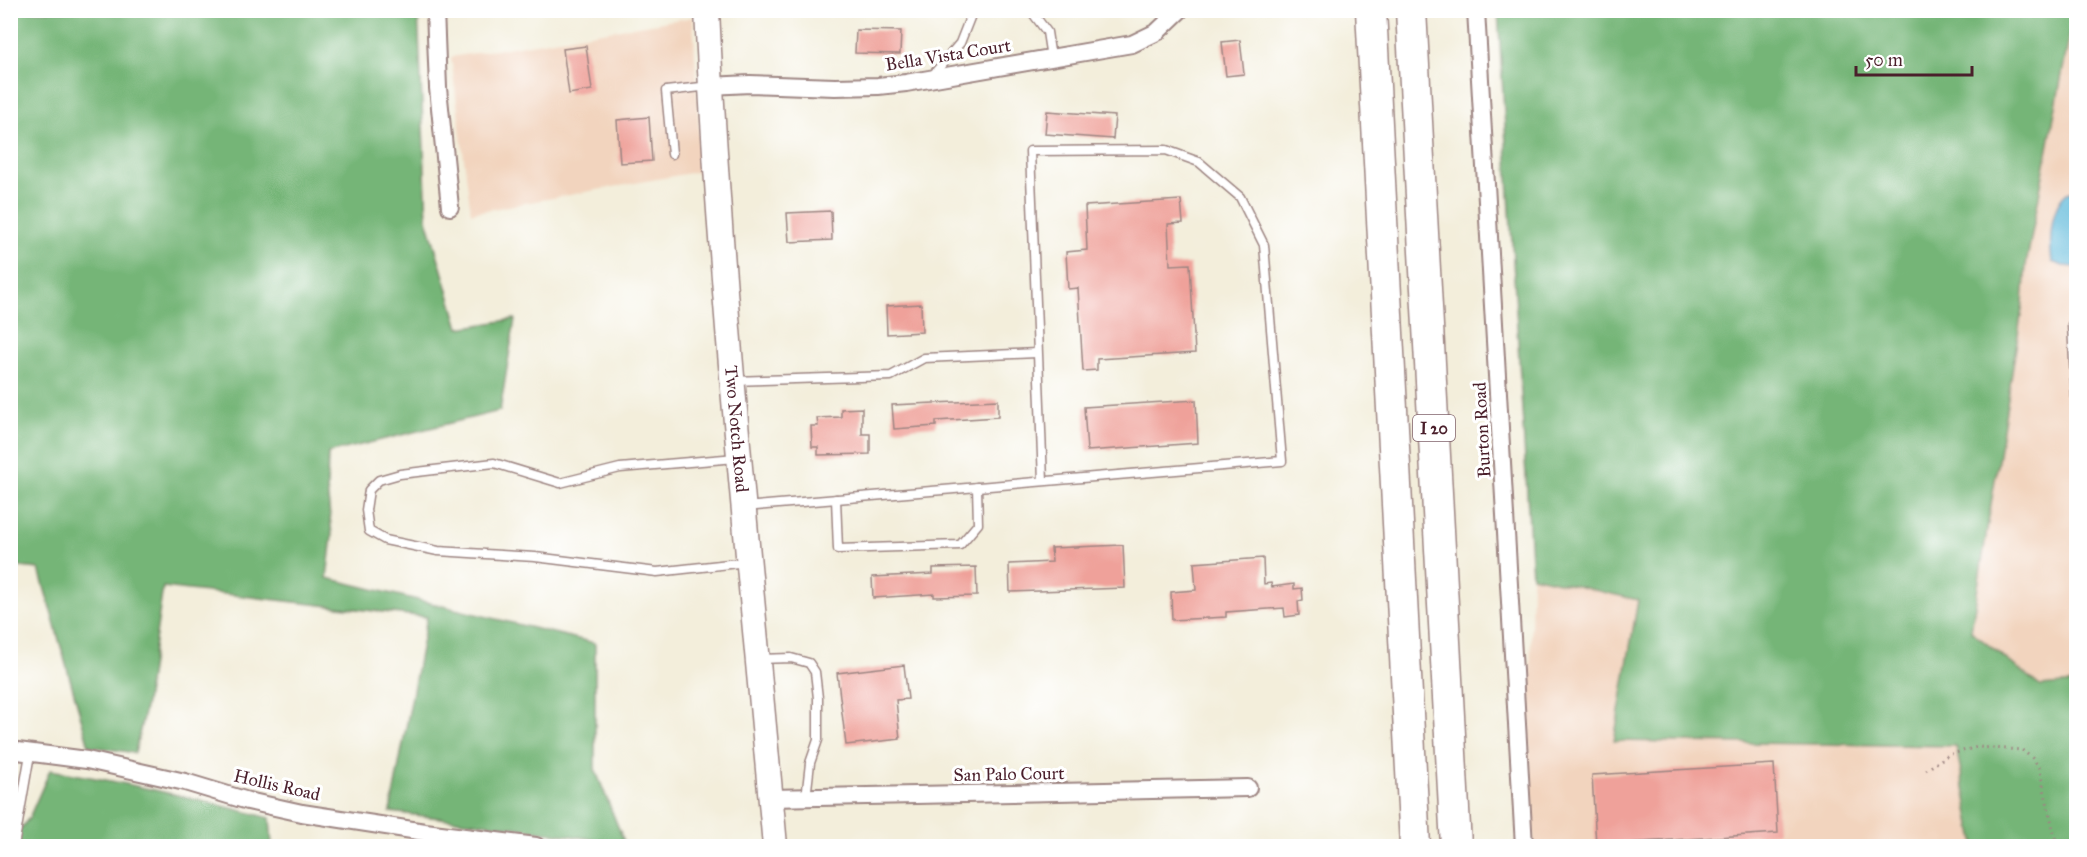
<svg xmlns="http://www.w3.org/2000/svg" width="2087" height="857" font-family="'IM FELL Great Primer',serif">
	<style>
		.built { fill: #f2d4be }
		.forest { fill: #74b577; stroke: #5f6a51; stroke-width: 1.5 }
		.water { fill: #5bb8d9; stroke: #526c82; stroke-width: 1.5 }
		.building { fill: #efa19a }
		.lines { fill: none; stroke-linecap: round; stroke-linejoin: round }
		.lane-casing { stroke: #9e8683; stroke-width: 11 }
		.street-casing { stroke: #9e8683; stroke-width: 20 }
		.secondary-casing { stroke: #9e8683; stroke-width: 27 }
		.highway-casing { stroke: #9e8683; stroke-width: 33 }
		.path { stroke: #9e8683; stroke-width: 3; stroke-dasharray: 1.5 4.5; stroke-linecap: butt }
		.lane { stroke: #fff; stroke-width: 8 }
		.street { stroke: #fff; stroke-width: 16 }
		.secondary { stroke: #fff; stroke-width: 24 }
		.highway { stroke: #fff; stroke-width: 30 }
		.labels { text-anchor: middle; stroke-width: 6; stroke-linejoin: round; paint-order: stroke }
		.shield { fill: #fff; stroke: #80626b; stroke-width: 1.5 }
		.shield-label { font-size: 16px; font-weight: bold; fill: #4a1f2b }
		.street-label { font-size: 18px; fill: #4a1f2b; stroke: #fff }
	</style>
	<rect width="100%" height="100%" fill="#fff"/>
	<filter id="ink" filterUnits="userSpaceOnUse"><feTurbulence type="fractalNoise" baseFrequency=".0167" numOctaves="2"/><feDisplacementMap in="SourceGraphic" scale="12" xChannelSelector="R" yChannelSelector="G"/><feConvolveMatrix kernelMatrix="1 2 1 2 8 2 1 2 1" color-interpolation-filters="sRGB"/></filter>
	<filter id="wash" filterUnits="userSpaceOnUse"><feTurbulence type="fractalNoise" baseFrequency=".008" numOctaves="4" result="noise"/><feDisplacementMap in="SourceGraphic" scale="24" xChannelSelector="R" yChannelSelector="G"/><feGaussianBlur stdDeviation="1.35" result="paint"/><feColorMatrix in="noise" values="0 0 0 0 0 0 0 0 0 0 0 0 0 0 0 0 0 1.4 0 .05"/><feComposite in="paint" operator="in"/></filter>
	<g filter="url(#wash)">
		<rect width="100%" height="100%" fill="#f3eedb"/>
		<g class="built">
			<path d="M2074 11H2076V683L2040 686 1971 631 2023 303 2026 265Z"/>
			<path d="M693 17 701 171 471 213 451 57Z"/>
			<path d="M1532 576 1638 599 1614 741 1956 746 1975 846H1534L1529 756Z"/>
		</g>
		<g class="forest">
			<path d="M10 11H418L427 219 459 328 515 319 500 411 328 453 327 488 332 536 327 578 595 643V769L625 844 498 825 390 812 427 617 163 587 146 703 135 753 89 746 39 569 11 566Z"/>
			<path d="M1498 11H2074L2026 265 2023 303 1971 631 2040 686 2076 683V846H1975L1956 746 1614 741 1638 600 1532 576Z"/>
			<path d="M50 770C125 782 198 799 270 818L272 846H11V841L29 818Z"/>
		</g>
		<path class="water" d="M2076 191V267L2063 266 2052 262C2049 243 2050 206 2067 193 2070 192 2073 192 2076 191Z"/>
		<g id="blocks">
			<g class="building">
				<path d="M856 30 901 31 900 54 855 53Z"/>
				<path d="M1240 40 1244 74 1226 76 1222 42Z"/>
				<path d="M586 46 592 90 569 94 563 49Z"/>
				<path d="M1047 111 1115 116 1113 139 1045 134Z"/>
				<path d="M649 117 652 161 620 163 617 120Z"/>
				<path d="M1181 200 1183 223 1168 224 1170 265 1190 264 1195 353 1097 359V370L1083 371 1078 288 1068 289 1066 252 1087 250 1085 206Z"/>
				<path d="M831 211 832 240 789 242 787 213Z"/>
				<path d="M921 304 922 332 887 334 886 306Z"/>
				<path d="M998 400V417L936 421V426L894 429 892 405Z"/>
				<path d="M1196 400 1198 443 1087 451 1084 407Z"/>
				<path d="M862 408V434H870V454L818 455V447H812L811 426H818L817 418 841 417V409Z"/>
				<path d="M1123 545 1125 588 1010 592 1009 564 1052 562 1051 548Z"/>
				<path d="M1263 558 1264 584 1271 583 1272 587 1294 584V589L1302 588 1303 600 1298 601 1299 615 1285 617 1284 608 1226 612V617L1172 620 1171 592 1196 590 1194 563Z"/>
				<path d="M976 567 977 596 934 597V594L873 598 872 577 933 574V568Z"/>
				<path d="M904 665 908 699 896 700 900 739 846 745 837 673Z"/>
				<path d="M1774 764 1778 833 1596 845 1592 775Z"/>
			</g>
		</g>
	</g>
	<g filter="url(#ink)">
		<use href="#blocks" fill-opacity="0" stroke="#9e8683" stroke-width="1.5"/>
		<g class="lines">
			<g class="lane-casing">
				<g id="lane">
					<path d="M1028 10 1032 12 1047 32 1051 58"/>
					<path d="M932 76 960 43 973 10"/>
					<path d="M672 154 666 91 710 86"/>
					<path d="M2076 324 2072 325 2076 398"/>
					<path d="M734 381 891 376 924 358 1037 353"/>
					<path d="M736 458 620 468 560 483 494 463 400 474 379 480 369 490 366 510 369 531 385 540 438 551 535 557 657 572 747 562"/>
					<path d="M836 499 838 549 960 545 978 524 977 487"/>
					<path d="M744 507 1282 461 1264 245 1240 197 1199 162 1166 150 1030 151 1043 481"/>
					<path d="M759 659 791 658 809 663 815 672 818 698V740L810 763 806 798"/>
					<path d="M14 846 30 754"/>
				</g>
			</g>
			<g class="street-casing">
				<g id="street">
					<path d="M435 10 438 88 450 207"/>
					<path d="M1476 10 1524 846"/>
					<path d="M710 86 750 84 835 87 878 86 906 83 1132 44 1157 32 1180 10"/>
					<path d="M10 750 87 760 185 782 248 801 302 813 425 832 536 846"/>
					<path d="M770 798 1248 788"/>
				</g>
			</g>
			<g class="secondary-casing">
				<g id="secondary">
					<path id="s1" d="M707 10C720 290 750 568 775 846"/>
				</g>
			</g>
			<g class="highway-casing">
				<g id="highway">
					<path d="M1371 10 1415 846"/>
					<path d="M1411 10 1456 846"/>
				</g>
			</g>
			<path class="path" d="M1926 770 1948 755 1977 747 2022 750 2032 758 2039 767 2057 846"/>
			<use href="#lane" class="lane"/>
			<use href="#street" class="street"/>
			<use href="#secondary" class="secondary"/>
			<use href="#highway" class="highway"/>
		</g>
	</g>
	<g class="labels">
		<rect class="shield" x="1413" y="415" width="42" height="26" rx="4.5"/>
		<g class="shield-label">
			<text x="1434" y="434">I 20</text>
		</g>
		<g class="street-label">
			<text transform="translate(948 55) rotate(-9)" y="6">Bella Vista Court</text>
			<text dy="6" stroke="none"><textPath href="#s1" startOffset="420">Two Notch Road</textPath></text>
			<text transform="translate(1482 430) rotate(-93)" y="6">Burton Road</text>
			<text transform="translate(1009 774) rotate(-1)" y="6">San Palo Court</text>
			<text transform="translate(277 785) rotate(13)" y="6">Hollis Road</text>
		</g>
	</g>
	<rect width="2087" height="857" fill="none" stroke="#fff" stroke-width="36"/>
	<path d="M1856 66v9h116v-9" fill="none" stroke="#4a1f2b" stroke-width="3"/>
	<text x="1865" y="66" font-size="18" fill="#4a1f2b" stroke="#ffffff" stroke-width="4.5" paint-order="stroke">50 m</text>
</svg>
